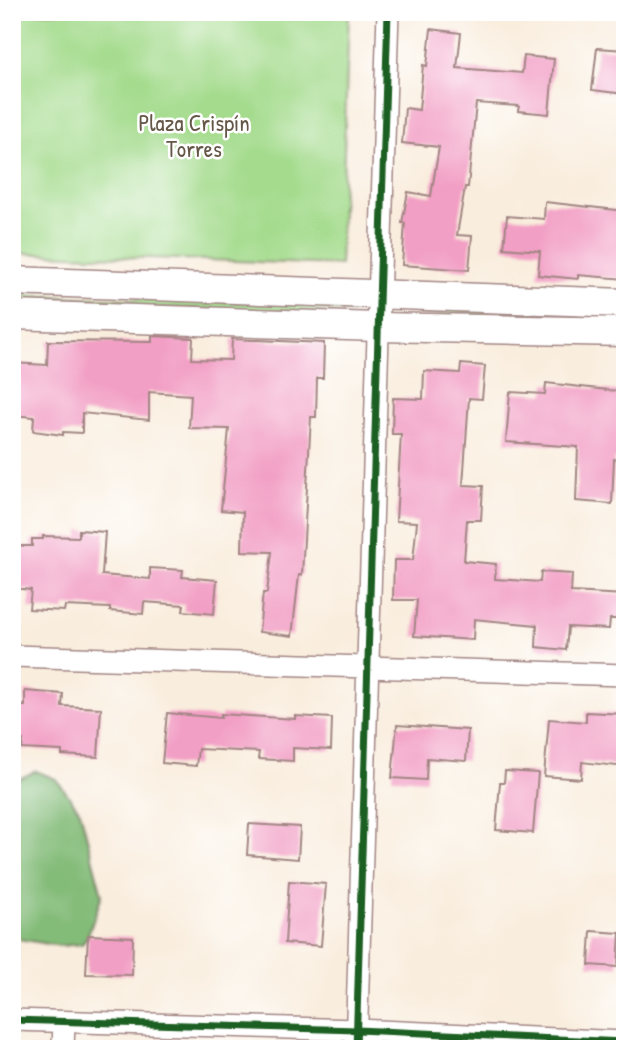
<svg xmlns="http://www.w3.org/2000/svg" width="637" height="1061" font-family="'Patrick Hand',sans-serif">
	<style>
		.green { fill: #a4db8d; stroke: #777d5c; stroke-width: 2 }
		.forest { fill: #83bb78; stroke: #666d52; stroke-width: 2 }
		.building { fill: #f29fc5 }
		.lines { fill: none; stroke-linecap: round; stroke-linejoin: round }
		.minor-casing { stroke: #a28684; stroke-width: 24 }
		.tertiary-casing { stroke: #a28684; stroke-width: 31 }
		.minor { stroke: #fff; stroke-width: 21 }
		.tertiary { stroke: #fff; stroke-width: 28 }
		.cycleway-casing { stroke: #fff; stroke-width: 11 }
		.cycleway { stroke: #1b5e20; stroke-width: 7 }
		.labels { text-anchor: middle; stroke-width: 5; stroke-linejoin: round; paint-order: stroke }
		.park-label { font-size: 23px; fill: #655748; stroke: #fff }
	</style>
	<rect width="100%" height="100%" fill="#fff"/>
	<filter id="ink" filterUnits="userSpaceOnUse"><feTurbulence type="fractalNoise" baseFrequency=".0143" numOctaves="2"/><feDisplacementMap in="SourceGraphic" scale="14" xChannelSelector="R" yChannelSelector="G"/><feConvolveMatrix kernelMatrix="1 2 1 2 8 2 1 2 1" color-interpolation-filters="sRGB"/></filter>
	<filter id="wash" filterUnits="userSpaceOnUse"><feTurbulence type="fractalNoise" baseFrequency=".00686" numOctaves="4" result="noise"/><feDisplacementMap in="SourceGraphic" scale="28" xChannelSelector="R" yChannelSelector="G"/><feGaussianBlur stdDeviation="1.57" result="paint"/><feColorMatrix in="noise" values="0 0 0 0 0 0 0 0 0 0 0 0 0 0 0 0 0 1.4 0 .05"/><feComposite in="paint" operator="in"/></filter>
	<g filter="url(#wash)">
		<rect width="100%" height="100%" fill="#f9eddd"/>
		<g class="green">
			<path d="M12 12 349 13 340 265 12 253Z"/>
			<path d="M12 295 352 306 355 309 354 313 12 303Z"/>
			<path d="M419 308 625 316V324L417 314Z"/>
		</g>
		<path class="forest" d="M36 771 56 779 80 811 102 895 88 935 82 944 60 946 12 938V782Z"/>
		<g id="blocks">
			<g class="building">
				<path d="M431 29 461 33 457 68 522 73 524 56 554 59 549 114 518 111 519 106 476 103 468 187H465L457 235 472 236 469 270 402 265 405 223H402L408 192 431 196 439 147 402 143 405 108 419 110 423 65 427 66Z"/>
				<path d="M597 48 625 50V94L592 90Z"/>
				<path d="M545 202 625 211V279L578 275V279L538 275 540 251 504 248 507 216 544 219Z"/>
				<path d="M152 336 193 338 192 359 231 360 232 339 324 343 323 378H317L316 417H311L302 575H299L292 636 259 632 263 593H267L272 552 242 551 243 512 221 510 229 429 189 428 191 395 149 392V420L82 413V433L63 432V435L33 431 34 417 12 415V363L47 365 48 341 152 342Z"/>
				<path d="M461 364 485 366 482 399 469 398 463 485 483 486 481 520H467L464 561 496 564 495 579 540 582 541 572 572 574 571 592 625 595V619H610L609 629 568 627 566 650 536 647 537 625 474 619 473 640 414 636 417 600H393L394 560H413L417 522 396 521 401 434H392L393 398 423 399 424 371 460 373Z"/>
				<path d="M546 383 625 392V460L614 459 612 504 576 501 578 447 506 442 510 392 545 394Z"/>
				<path d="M79 530 105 532 102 575 150 579V568L183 570 182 577 217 580 214 614 183 611 184 605 144 602 143 614 110 611V608L65 606 64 611 29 609 31 590 12 588V546H32V539H43V536L79 537Z"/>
				<path d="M25 691 63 694 62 706 101 708 98 757 62 755V751L22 749 23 740 12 739V706H25Z"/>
				<path d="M586 712 625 714V767L582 762 581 779 544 776 549 719 586 722Z"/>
				<path d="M167 713 221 718V714L295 719V716L332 718 331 750 293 748V761L258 759 259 752 198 749 196 766 162 763Z"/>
				<path d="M397 725 468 730 466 761 427 758 426 780 392 778Z"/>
				<path d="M505 771 538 773 533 833 496 830 500 783H504Z"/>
				<path d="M249 824 300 827 298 859 247 855Z"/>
				<path d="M289 881 326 884 321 946 285 943Z"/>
				<path d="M591 931 620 933 618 967 589 965Z"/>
				<path d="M88 935 133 937 132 975 86 974Z"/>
			</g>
		</g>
	</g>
	<g filter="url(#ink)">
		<use href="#blocks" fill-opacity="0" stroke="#a28684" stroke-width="2"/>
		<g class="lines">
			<g class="minor-casing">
				<g id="minor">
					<path d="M12 656 625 675"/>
					<path d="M12 1020 357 1030 625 1042"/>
					<path d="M63 1049 64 1022"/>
					<path d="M356 1049 388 12"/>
				</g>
			</g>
			<g class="tertiary-casing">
				<g id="tertiary">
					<path d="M12 281 625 303"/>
					<path d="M12 315 378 327 625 332"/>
				</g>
			</g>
			<use href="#minor" class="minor"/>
			<use href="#tertiary" class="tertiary"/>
			<g class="cycleway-casing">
				<g id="cycleway">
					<path d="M12 1020 357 1030 625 1042"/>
					<path d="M356 1049 388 12"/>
				</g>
			</g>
			<use href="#cycleway" class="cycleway"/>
		</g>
	</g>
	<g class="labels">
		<g class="park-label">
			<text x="194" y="131">Plaza Crispín<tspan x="194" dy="26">Torres</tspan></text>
		</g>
	</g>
	<rect width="637" height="1061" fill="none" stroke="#fff" stroke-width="42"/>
</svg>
